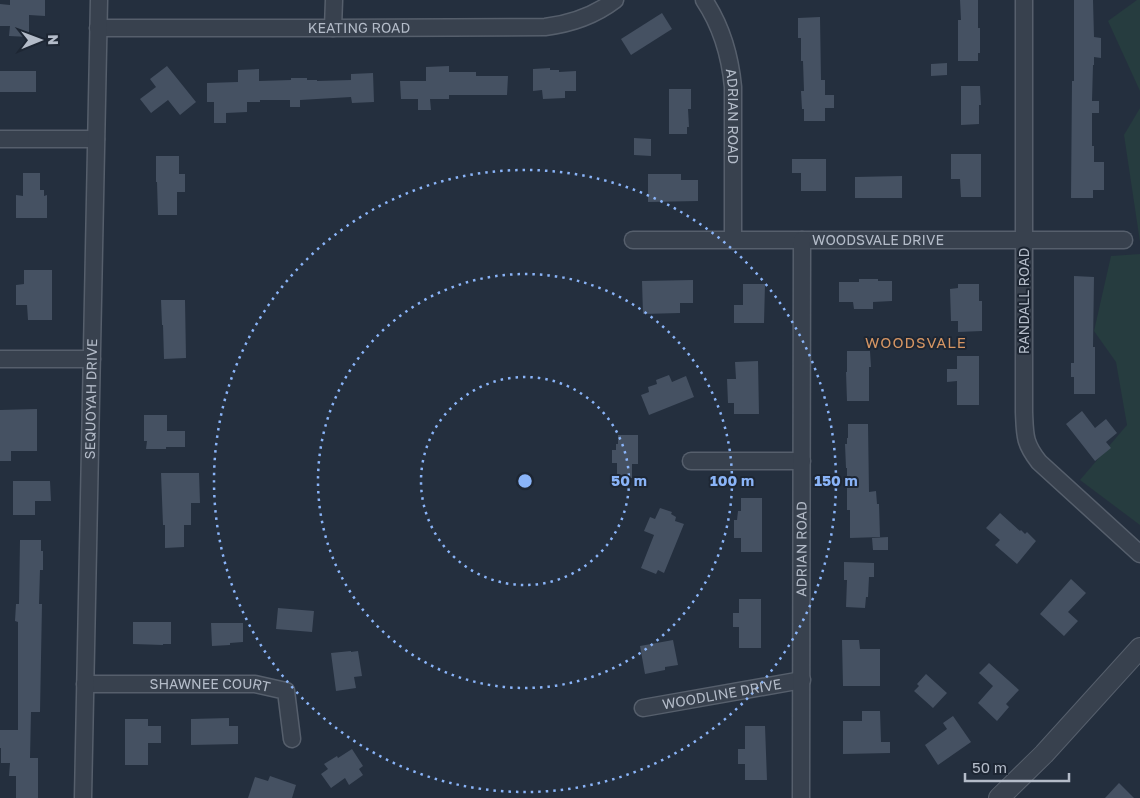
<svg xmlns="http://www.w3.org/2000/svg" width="1140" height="798" font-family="'Golos Text',sans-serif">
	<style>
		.green { fill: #263c3f }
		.building { fill: #455162 }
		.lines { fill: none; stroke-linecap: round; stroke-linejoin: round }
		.minor-casing { stroke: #565f6c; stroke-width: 19 }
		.tertiary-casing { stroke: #565f6c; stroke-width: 22 }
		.minor { stroke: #38414e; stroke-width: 16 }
		.tertiary { stroke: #38414e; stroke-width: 20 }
		.ring { fill: none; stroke: #8ab4f8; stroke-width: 2.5; stroke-dasharray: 2.5 5 }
		.labels { text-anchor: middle; stroke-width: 4; stroke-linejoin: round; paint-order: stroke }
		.street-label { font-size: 14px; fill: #b4bcc9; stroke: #1d2633 }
		.neighbourhood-label { font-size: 15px; letter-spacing: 1px; fill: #d59563; stroke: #1d2633 }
		.centre { fill: #8ab4f8; stroke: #1d2633; stroke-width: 2.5 }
		.ring-label { font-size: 15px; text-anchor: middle; font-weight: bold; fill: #8ab4f8; stroke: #1d2633; stroke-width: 4; stroke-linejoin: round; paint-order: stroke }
	</style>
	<rect width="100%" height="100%" fill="#242f3e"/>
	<g class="green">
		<path d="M1137 0H1140V91L1108 21Z"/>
		<path d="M1140 108V242L1124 135Z"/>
		<path d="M1140 254V525L1080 480 1127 425 1116 362 1094 331 1111 256Z"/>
	</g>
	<g class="building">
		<path d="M10 0H45V16L29 15V37L9 36 10 26H0V4L10 5Z"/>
		<path d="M960 0H978V28H980V53H978V61H958V20H961Z"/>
		<path d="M1074 0H1093L1094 37 1101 38V58L1094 57V65H1093L1092 101H1099V113H1092V146H1094V162H1104V190H1093V198H1071L1072 81H1074Z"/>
		<path d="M662 13 672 29 631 55 621 39Z"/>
		<path d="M820 17 821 80H825V95H834V108H825V121H804V109H802L801 91H804L803 61H801V38H798V18Z"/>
		<path d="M947 63V75L931 76V64Z"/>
		<path d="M167 66 196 102 180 115 168 100 151 113 140 99 156 87 150 79Z"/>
		<path d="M449 66V72H476V76H508L507 95H449V99H430L431 110H418V99H401L400 81H426V67Z"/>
		<path d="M550 68V70H559V72L576 71V91H565V98L543 99 542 90 533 91V69Z"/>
		<path d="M259 69V81L291 80V78H307V80H317V81L351 80V74L373 73 374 102 352 103 351 97 300 100V107H290V100H260V102H247V112L226 113V123H214V102H207V83L238 82V70Z"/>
		<rect x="0" y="71" width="36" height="21"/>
		<path d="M961 86H980L981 105H979V124L961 125Z"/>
		<path d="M669 89H691V109H688L689 127H687V134H669Z"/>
		<path d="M634 138 651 139V156L634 155Z"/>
		<path d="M951 154H981V197H961L960 179H951Z"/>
		<path d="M156 156H179V174H185V192H177V215H158L157 182H156Z"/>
		<path d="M792 159H826V191H801V173H792Z"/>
		<path d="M23 173H40V190H44V196L47 195V218H16V195L23 196Z"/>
		<path d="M648 174H681V180H698V201L648 202Z"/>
		<path d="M902 176V198H855V177Z"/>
		<path d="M24 270H52V320H28L27 305H16V285L24 284Z"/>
		<path d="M1074 276 1094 277 1093 347H1095V394H1074V377H1071V363H1074Z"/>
		<path d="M859 279H878V281H892V301L873 302V309H854L853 302H839V282H859Z"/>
		<path d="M693 280V303H680V313L643 314 642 281Z"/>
		<path d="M743 284H765L764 323H734V305H743Z"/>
		<path d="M958 284H979V301H982V331L958 332V321H951L950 289 958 288Z"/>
		<path d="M161 300H185L186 358 164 359 163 325H162Z"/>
		<path d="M847 351H870L871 367H869V401H847L846 372H847Z"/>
		<path d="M957 356H979V405H957V381L947 382V369H957Z"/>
		<path d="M758 361 759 414H734V403H728L727 379H736L735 362Z"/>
		<path d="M669 375 672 382 686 376 694 397 649 415 641 395 649 392 648 387 657 384 656 380Z"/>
		<path d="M37 409V451H11V461H0V410Z"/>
		<path d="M1082 411 1095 428 1106 419 1117 433 1106 442 1111 448 1095 461 1066 424Z"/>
		<path d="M144 415H167V431H185V447H166V449H146L147 441H144Z"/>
		<path d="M848 424H868L869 492 876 491 877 504H879L880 537 850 538V510H847V468H846L845 444H847V438H848Z"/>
		<path d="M618 435H638V464H632V478L617 477V463H612V450H616V444H618Z"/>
		<path d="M161 473H199L200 503H191V525H184V547L165 548V525H163Z"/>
		<path d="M13 481H50L51 501H35V515H13Z"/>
		<path d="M741 498H762V552H741V538H734V520H737L738 511H741Z"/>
		<path d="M660 508 672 512 671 514 676 517 675 521 684 524 664 573 658 570 656 574 641 568 654 535 644 531 650 517 655 519Z"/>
		<path d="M1000 513 1020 531 1021 530 1025 534 1027 532 1036 541 1017 564 995 545 1000 540 986 528Z"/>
		<path d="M888 537V550H873L872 538Z"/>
		<path d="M20 540H41V551H43V570H40L39 604H42L40 712H31L30 758H38V798H16V776H9L10 763H1V748H0V730H18V622L15 621 16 604H19Z"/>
		<path d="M844 562 874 563V577H869L868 597H866L865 608 846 607 847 580H844Z"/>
		<path d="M1071 579 1086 593 1068 612 1078 621 1064 636 1040 614Z"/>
		<path d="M739 599H761V648H739V627H733V613H739Z"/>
		<path d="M278 608 314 611 312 632 276 629Z"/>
		<path d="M133 622H171V644H163V645L133 644Z"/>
		<path d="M211 623H243V642L230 643V645L212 646Z"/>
		<path d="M673 640 678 665 665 667V670L645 674 640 646Z"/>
		<path d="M842 640H859L860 649H880V686H843Z"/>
		<path d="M351 651V652L358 651 362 676 354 677 356 688 336 691 331 653Z"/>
		<path d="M989 663 1019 690 1006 704 1009 707 997 721 978 703 993 686 979 673Z"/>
		<path d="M926 674 947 693 933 708 914 691 919 686 917 684Z"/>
		<path d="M862 711H880L881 742H890V753L843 754V721H862Z"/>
		<path d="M953 716 971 742 938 765 925 745 947 729 943 723Z"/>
		<path d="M229 718V726H238V744L191 745V719Z"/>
		<path d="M125 719H148V726H161V743H148V765H125Z"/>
		<path d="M745 726H765L767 780H745V764H738V749H745Z"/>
		<path d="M352 749 363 766 359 769 363 775 349 785 345 778 331 788 321 774 328 769 324 764 337 756 338 758Z"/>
		<path d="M270 776 296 785 292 798H248L255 777 268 781Z"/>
		<path d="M1119 783 1134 798H1105Z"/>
	</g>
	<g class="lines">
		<g class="minor-casing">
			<g id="minor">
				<path id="s1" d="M704 0C722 27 730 55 733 87V240"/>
				<path d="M1024 0V412C1025 435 1024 443 1039 462L1140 554"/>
				<path id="s2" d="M98 28H333L545 27C570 24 594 16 615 0"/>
				<path d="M333 28 334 0"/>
				<path d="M0 139H96"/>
				<path id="s3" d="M633 240H1124"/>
				<path d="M0 359H92"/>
				<path d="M691 461H802"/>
				<path id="s4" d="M85 684H255L286 691 292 739"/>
				<path id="s5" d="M643 708 802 680"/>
				<path id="s6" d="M83 798 99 0"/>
				<path id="s7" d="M801 798 802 240"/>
			</g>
		</g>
		<g class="tertiary-casing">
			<path id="tertiary" d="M999 798 1044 754 1140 648"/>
		</g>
		<use href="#minor" class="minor"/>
		<use href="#tertiary" class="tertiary"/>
	</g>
	<g class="ring">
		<circle cx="525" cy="481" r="104"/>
		<circle cx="525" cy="481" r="207"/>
		<circle cx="525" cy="481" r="311"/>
	</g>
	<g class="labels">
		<g class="street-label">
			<text dy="5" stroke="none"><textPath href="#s2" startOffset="261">KEATING ROAD</textPath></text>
			<text dy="5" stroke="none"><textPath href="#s1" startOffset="122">ADRIAN ROAD</textPath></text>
			<text dy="5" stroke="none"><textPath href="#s3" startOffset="245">WOODSVALE DRIVE</textPath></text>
			<text transform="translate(1024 301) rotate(-90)" y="5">RANDALL ROAD</text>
			<text dy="5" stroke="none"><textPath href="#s6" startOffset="399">SEQUOYAH DRIVE</textPath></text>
			<text dy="5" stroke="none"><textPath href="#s7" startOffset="249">ADRIAN ROAD</textPath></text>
			<text dy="5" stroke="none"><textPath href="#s4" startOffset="125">SHAWNEE COURT</textPath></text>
			<text dy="5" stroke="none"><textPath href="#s5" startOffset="80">WOODLINE DRIVE</textPath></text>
		</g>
		<g class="neighbourhood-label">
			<text x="916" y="348">WOODSVALE</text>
		</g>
	</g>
	<circle cx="525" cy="481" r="8" class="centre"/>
	<g class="ring-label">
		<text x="629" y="486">50 m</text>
		<text x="732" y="486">100 m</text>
		<text x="836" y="486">150 m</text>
	</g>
	<g transform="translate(40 40) rotate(89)" stroke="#1d2633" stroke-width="4" paint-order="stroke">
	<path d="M0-4L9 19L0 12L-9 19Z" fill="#b4bcc9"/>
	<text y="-8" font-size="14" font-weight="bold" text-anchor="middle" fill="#b4bcc9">N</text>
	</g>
	<path d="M965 773v8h104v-8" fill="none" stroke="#b4bcc9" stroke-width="2.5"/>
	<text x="972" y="773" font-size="15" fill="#b4bcc9" stroke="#1d2633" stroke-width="4" paint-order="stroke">50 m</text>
</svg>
